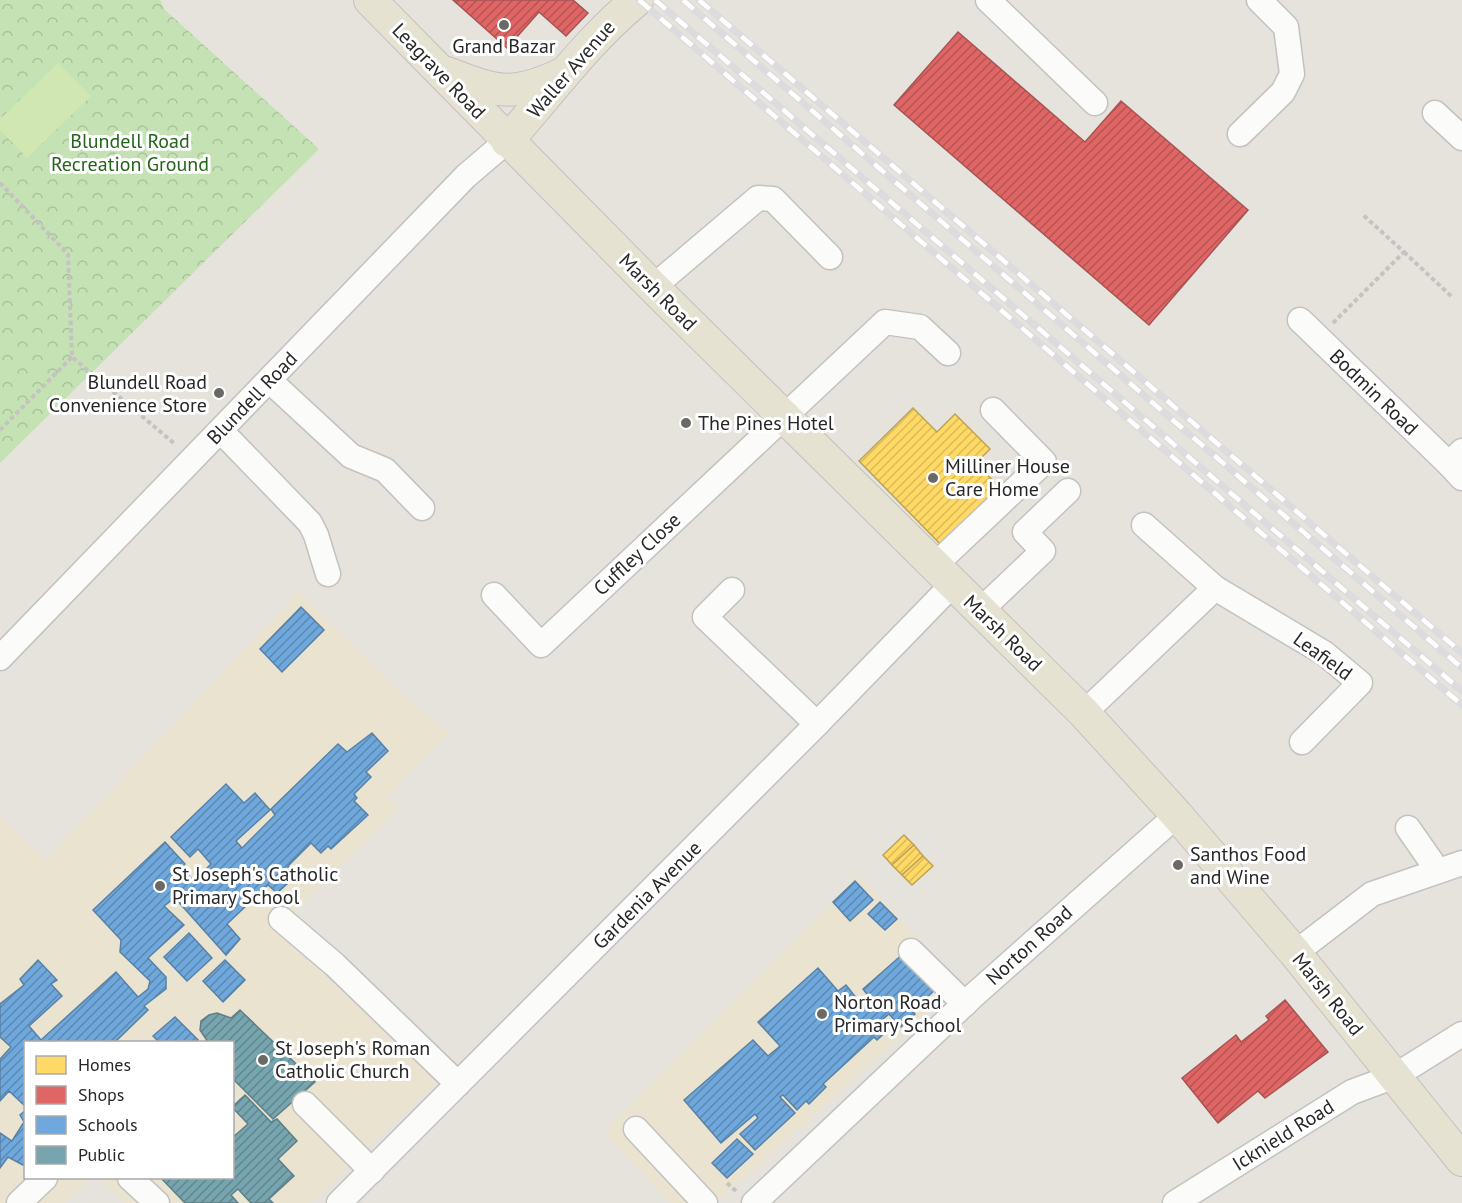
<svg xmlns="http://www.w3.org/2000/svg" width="1462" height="1203" font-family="'PT Sans',sans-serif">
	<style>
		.education { fill: #eae3d0 }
		.park { fill: url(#park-crowns) }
		.pitch { fill: #d0e7b2 }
		.homes { fill: url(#homes-hatch); stroke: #bea453; stroke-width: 1.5 }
		.shops { fill: url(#shops-hatch); stroke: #a85353; stroke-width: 1.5 }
		.schools { fill: url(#schools-hatch); stroke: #5981a6; stroke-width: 1.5 }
		.public { fill: url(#public-hatch); stroke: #5e7f86; stroke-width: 1.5 }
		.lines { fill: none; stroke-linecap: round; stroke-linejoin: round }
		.minor-casing { stroke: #c3c2c2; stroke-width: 27 }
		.major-casing { stroke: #c3c1bf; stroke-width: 34 }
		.path { stroke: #c4c3c2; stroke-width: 4; stroke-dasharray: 4.5 3; stroke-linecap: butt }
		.minor { stroke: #fbfbfa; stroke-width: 24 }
		.major { stroke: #e6e2d1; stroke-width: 32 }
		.rail-casing { stroke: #dcdbdd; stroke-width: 7 }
		.rail { stroke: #fff; stroke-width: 4.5; stroke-dasharray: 14; stroke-linecap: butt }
		.poi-dot { fill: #6a6966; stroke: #fff; stroke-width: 2 }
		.labels { text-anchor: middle; stroke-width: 6; stroke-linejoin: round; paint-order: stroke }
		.poi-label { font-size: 20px; fill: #272727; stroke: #fff; text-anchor: start }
		.street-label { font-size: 20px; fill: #272727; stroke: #fff }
		.park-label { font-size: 20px; fill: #246418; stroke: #fff }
	</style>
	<defs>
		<pattern id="park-crowns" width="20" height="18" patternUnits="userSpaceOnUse" patternTransform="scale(1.5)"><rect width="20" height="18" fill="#c5e2b4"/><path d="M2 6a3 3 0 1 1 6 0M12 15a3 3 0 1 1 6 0" fill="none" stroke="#a9c29b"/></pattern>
		<pattern id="homes-hatch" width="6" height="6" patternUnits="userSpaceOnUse" patternTransform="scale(1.5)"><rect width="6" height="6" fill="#ffd966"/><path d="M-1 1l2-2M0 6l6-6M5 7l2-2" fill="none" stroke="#dbba58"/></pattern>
		<pattern id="shops-hatch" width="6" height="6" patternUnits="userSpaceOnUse" patternTransform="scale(1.5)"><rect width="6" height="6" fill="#e06666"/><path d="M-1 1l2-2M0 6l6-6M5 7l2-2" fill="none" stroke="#b65454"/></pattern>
		<pattern id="schools-hatch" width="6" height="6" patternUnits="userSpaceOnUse" patternTransform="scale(1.5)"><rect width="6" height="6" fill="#6fa8dc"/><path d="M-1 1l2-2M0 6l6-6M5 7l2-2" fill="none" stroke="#5b89b2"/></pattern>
		<pattern id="public-hatch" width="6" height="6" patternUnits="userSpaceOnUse" patternTransform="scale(1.5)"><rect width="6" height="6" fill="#76a5af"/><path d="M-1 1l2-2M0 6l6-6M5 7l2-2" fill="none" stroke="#61868e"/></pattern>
	</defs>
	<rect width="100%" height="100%" fill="#e6e3dc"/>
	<g class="education">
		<path d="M299 591 400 693 449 733 386 797 398 809 294 911 448 1061 436 1082 310 1203H125L98 1178H232V1042H26V1178H92L64 1203H0V816L45 861Z"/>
		<path d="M859 875 959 983 717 1203H670L604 1132Z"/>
	</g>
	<path class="park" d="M0 0H160L165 10 319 149 0 463Z"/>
	<path class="pitch" d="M58 63 91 96 27 158 0 130V119Z"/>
	<g class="homes">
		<path d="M913 408 937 432 955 414 990 449 976 463 1004 492 945 549 859 461Z"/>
		<path d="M904 835 914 845 892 865 883 855Z"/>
		<path d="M914 845 923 856 902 875 892 865Z"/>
		<path d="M923 856 933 866 912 885 902 875Z"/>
	</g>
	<g class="shops">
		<path d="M453 0H573L588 13 566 36 539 12 507 48Z"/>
		<path d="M958 32 1085 142 1121 101 1248 210 1149 325 894 105Z"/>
		<path d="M1285 1000 1328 1052 1265 1098 1258 1091 1218 1123 1182 1078 1236 1035 1241 1042 1269 1020 1266 1016Z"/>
	</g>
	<g class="schools">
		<path d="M301 607 324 630 282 672 260 649Z"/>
		<path d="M372 733 388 751 366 772 371 777 354 794 357 798 354 801 368 815 331 849 328 846 321 853 311 843 288 866 297 875 277 893 268 885 227 924 240 939 226 955 175 898 164 906 184 925 148 958 166 977V989L144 1006 148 1010 115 1042H26V1107L9 1091 0 1101V1059L11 1047 0 1037V1004L24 985 20 979 38 960 57 980 51 984 62 996 29 1026 41 1040 116 972 138 997 148 989 150 981 120 952 121 940 93 910 165 842 185 864 181 868 194 881 211 864 198 849 190 857 171 837 226 784 244 803 255 793 270 810 236 841 242 848 275 815 271 809 338 744 347 752Z"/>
		<path d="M855 881 873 900 850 921 833 902Z"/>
		<path d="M880 902 897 919 885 930 868 914Z"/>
		<path d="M189 933 212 958 187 981 164 957Z"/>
		<path d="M904 953 937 988 912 1011 915 1014 901 1027 889 1014 883 1019 891 1027 877 1040 874 1037 823 1084 826 1087 809 1104 806 1101 797 1110 783 1095 780 1097 795 1113 755 1150 740 1134 758 1118 755 1114 721 1143 684 1100 753 1040 768 1056 780 1046 758 1022 818 968 838 991 846 985 862 1005 870 998 863 989Z"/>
		<path d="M225 960 245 980 223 1002 203 981Z"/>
		<path d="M175 1017 198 1040 195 1042H159L153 1036Z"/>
		<path d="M26 1110V1162L23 1165 8 1157 0 1168V1133L12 1141 24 1122 20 1115Z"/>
		<path d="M737 1139 753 1154 727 1178 712 1163Z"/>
	</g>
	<g class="public">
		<path d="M240 1010 315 1082 273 1119 232 1078V1042H208L200 1030 201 1021 209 1015 217 1013 231 1018Z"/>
		<path d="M245 1095 271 1122 277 1119 297 1141 278 1159 294 1176 269 1199 273 1203H251L238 1189 231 1195 238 1203H185L161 1178H232V1138L248 1124 232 1107Z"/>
	</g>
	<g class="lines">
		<g class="minor-casing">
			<g id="minor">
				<path d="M988 0 1095 103"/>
				<path d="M1435 113 1462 138"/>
				<path d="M1240 134 1283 92 1292 74 1286 27 1259 0"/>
				<path d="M653 287 758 198 773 199 830 257"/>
				<path d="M1300 320 1449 464"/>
				<path d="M270 381 351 456 385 470 422 508"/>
				<path d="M221 431 310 523 316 535 328 574"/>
				<path d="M1462 451 1449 464 1462 478"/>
				<path d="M1144 525 1215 588 1324 653 1360 683 1302 742"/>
				<path d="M934 566 1044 462 993 410"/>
				<path d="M732 590 705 617 817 724"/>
				<path d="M494 595 541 645 885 322 920 327 948 353"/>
				<path d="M981 610 1043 551 1025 532 1068 491"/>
				<path d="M0 658 466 176 507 141"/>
				<path d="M1084 713 1215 588"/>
				<path d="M1408 828 1438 871"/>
				<path d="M281 919 335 965 458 1084"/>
				<path d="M911 951 965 1004"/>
				<path d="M1295 953 1372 894 1462 863"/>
				<path d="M305 1104 372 1171"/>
				<path d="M636 1129 705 1203"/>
				<path d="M130 1178 157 1203"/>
				<path d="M19 1203 45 1178"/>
				<path d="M339 1203 817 724 953 584"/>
				<path d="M754 1203 973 996 1177 815"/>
				<path d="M1175 1203 1352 1092 1395 1076 1462 1034"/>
			</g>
		</g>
		<g class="major-casing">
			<g id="major">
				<path d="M370 0 653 287 1084 713 1177 815 1295 953 1462 1160"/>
				<path d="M447 73C497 92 512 98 562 74"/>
				<path d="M507 141C550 93 587 41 637 0"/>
			</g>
		</g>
		<g class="path">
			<path d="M0 183 68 254 72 357 176 445"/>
			<path d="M1404 252 1452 297"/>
			<path d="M1333 323 1404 252 1363 215"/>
			<path d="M0 430 72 357"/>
			<path d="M727 1183 737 1192"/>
		</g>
		<use href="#minor" class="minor"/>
		<use href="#major" class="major"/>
		<g class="rail-casing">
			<g id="rail">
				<path d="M639 0 1462 705"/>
				<path d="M655 0 1462 691"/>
				<path d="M683 0 1462 668"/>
				<path d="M699 0 1462 653"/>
			</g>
		</g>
		<use href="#rail" class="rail"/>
	</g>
	<g class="poi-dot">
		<circle cx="504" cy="25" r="6"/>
		<circle cx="219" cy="393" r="6"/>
		<circle cx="686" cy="423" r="6"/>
		<circle cx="933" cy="478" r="6"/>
		<circle cx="1178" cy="865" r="6"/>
		<circle cx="160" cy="886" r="6"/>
		<circle cx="822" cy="1014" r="6"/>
		<circle cx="263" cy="1060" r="6"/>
	</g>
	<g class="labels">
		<g class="poi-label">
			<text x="504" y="53" text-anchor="middle">Grand Bazar</text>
			<text x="207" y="389" text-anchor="end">Blundell Road<tspan x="207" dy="23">Convenience Store</tspan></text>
			<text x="698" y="430">The Pines Hotel</text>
			<text x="945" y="473">Milliner House<tspan x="945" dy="23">Care Home</tspan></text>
			<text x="1190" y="861">Santhos Food<tspan x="1190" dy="23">and Wine</tspan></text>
			<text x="172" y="881">St Joseph's Catholic<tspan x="172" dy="23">Primary School</tspan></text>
			<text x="834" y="1009">Norton Road<tspan x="834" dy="23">Primary School</tspan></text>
			<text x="275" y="1055">St Joseph's Roman<tspan x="275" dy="23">Catholic Church</tspan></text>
		</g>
		<g class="street-label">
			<text transform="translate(571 69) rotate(-49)" y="7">Waller Avenue</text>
			<text transform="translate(439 71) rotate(46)" y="7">Leagrave Road</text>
			<text transform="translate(658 292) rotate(45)" y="7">Marsh Road</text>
			<text transform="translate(1374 392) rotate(44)" y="7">Bodmin Road</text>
			<text transform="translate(252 398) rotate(-46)" y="7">Blundell Road</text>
			<text transform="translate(637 554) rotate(-43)" y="7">Cuffley Close</text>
			<text transform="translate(1003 633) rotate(44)" y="7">Marsh Road</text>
			<text transform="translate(1323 656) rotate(36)" y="7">Leafield</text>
			<text transform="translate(647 895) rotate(-45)" y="7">Gardenia Avenue</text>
			<text transform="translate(1029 945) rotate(-42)" y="7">Norton Road</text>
			<text transform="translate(1328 994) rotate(51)" y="7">Marsh Road</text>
			<text transform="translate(1283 1135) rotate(-32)" y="7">Icknield Road</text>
		</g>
		<g class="park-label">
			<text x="130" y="148">Blundell Road<tspan x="130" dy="23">Recreation Ground</tspan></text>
		</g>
	</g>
	<rect x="24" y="1041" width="210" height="138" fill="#ffffff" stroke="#a9a9a9" stroke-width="1.5"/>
	<rect x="36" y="1056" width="30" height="18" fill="#ffd966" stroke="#a9a9a9" stroke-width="1.5"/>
	<text x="78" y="1071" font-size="18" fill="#272727">Homes</text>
	<rect x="36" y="1086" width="30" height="18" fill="#e06666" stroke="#a9a9a9" stroke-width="1.5"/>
	<text x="78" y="1101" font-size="18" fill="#272727">Shops</text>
	<rect x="36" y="1116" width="30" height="18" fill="#6fa8dc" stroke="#a9a9a9" stroke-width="1.5"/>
	<text x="78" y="1131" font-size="18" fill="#272727">Schools</text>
	<rect x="36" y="1146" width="30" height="18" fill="#76a5af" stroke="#a9a9a9" stroke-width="1.5"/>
	<text x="78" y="1161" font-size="18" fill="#272727">Public</text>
</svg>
